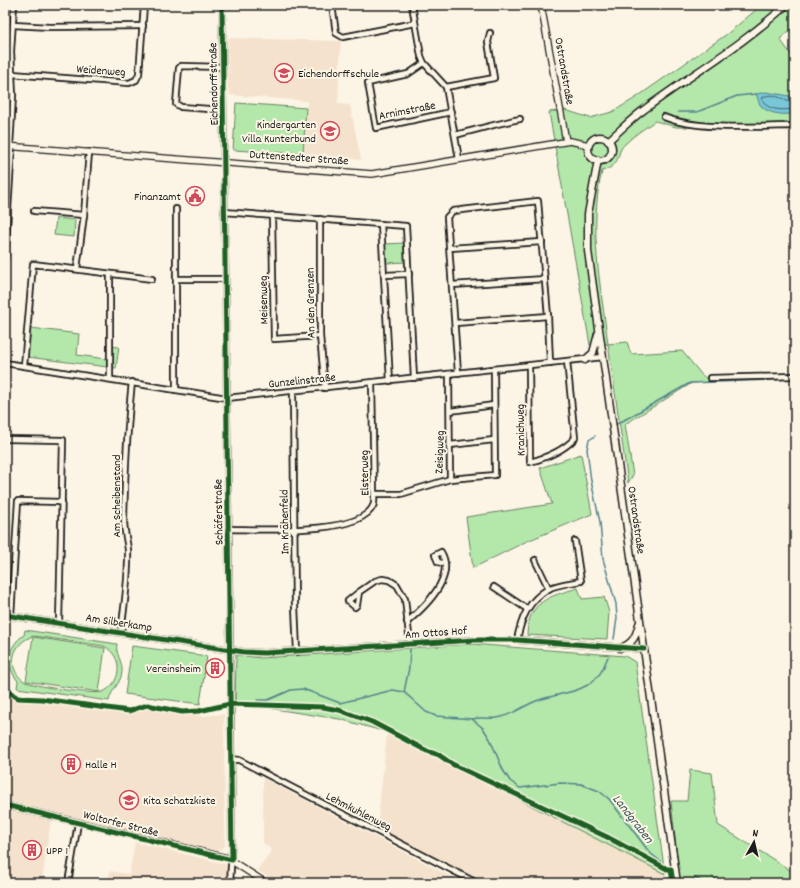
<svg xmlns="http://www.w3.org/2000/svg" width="800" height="888" font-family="Dekko,sans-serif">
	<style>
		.built { fill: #f5e2cd }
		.green { fill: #b3e8aa; stroke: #688263; fill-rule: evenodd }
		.water { fill: #78c6d7; stroke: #53828c }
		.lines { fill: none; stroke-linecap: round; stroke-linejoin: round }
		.shore { stroke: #416067; stroke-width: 1 }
		.stream { stroke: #53828c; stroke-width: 1.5 }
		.minor-casing { stroke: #1c1c1c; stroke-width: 8 }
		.tertiary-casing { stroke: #1c1c1c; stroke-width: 8 }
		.secondary-casing { stroke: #1c1c1c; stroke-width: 9 }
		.minor { stroke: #fcf5e5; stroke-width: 4.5 }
		.tertiary { stroke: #fcf5e5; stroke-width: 5.5 }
		.secondary { stroke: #fcf5e5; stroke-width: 6 }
		.cycleway-casing { stroke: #fcf5e5; stroke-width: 8 }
		.cycleway { stroke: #1b5e20; stroke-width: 5 }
		.labels { text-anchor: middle; stroke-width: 4; stroke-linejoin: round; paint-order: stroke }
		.street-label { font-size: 12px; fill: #1c1c1c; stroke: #fcf5e5 }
		.poi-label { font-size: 12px; fill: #1c1c1c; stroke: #fcf5e5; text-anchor: start }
		.water-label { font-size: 13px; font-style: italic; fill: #3c585d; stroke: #fcf5e5 }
	</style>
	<rect width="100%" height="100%" fill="#fcf5e5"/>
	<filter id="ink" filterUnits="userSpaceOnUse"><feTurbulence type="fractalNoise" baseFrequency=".025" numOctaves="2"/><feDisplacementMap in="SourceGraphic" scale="8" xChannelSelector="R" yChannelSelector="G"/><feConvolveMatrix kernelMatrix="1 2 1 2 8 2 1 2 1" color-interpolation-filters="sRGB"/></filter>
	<g filter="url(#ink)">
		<g class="built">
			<path d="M228 38 341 41 338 104 350 105 361 160 303 154 307 101 230 95 228 88Z"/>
			<path d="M5 694 10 697 130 711 148 708 203 716 224 714 225 846 216 852 5 800Z"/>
			<path d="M387 734 664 874V883H484L377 828Z"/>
			<path d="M263 778 463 883H276L257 870 272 850 263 843Z"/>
			<path d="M5 809 51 819 42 883H5Z"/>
			<path d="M135 842 226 864 229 870 227 883H107L110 871 129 874Z"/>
		</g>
		<g class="green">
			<path d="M762 5H795V26L780 39 795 60V130L676 127 655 121C645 128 634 135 625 144 615 153 623 165 602 171 588 229 601 286 608 344L627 342 631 354 682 351 701 374 710 382 692 383 625 424 633 475 628 483 608 344 590 345 549 112 565 110 590 118 612 112 634 99 727 34Z"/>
			<path d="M236 103 306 108 303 154 233 150Z"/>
			<path d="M56 218 75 220 74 237 54 235Z"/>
			<path d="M405 243 406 262 386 263 385 244Z"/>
			<path d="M31 328 79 334 77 355 106 359 108 346 119 347 116 368 27 357Z"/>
			<path d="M581 454 592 514 525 542 473 568 466 517 552 504 540 468Z"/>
			<path d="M578 588 582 599 604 597 609 612 607 639 527 635C528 601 550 596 578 588Z"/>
			<path d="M25 630 117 644C115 654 123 661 122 672 121 684 111 689 109 701L17 688 18 681C5 666 7 646 24 635ZM34 636 104 646C113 651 119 660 118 671 117 680 111 689 102 692 94 695 31 686 24 681 5 668 13 641 34 636Z"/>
			<path d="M33 637 105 648 99 692 26 681Z"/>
			<path d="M471 644 625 656 635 662 665 874 386 732 339 719 235 703 236 655 261 658Z"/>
			<path d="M132 646 207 656 200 704 125 694Z"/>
			<path d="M690 770 712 773 718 825 795 873V883H724L712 877 721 883H680L671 801H687Z"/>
		</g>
		<path class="water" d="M766 92 790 96 795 103V111L792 114C782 115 769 114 761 106 758 102 758 98 756 94Z"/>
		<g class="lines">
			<path class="shore" d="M795 104C785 102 773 90 762 98 766 112 784 110 795 109"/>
			<g class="stream">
				<path d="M678 112H697L737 96 756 94"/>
				<path d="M617 424 690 383 795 379"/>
				<path d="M595 436 589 440 587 449 591 481 600 522 603 559 616 604 617 618 614 639"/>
				<path d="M404 692 409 668 410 649"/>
				<path d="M257 700H268L291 690 303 689 340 703 393 690 404 692 426 712 436 716 472 719 483 728 490 739 503 770 510 781 520 788 560 783 581 784 599 791 609 799 650 853 664 864"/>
				<path d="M472 719C481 717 488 719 497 718 511 716 523 706 536 701 555 693 584 694 598 676 603 671 605 663 608 657"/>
				<path d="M695 878 705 883"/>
			</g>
			<g class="minor-casing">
				<g id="minor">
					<path d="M222 5 231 743 232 850 230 883"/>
					<path d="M332 5 336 33 343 37 415 23"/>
					<path d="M412 5 421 56 424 63 446 87 459 159"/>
					<path d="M13 25 50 27 143 26"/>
					<path d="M424 63 408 74 368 83 376 128 451 112"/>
					<path d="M223 67 181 66 179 68 176 104 181 107 223 110"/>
					<path d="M12 74 129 83 136 80 139 74 144 5"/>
					<path d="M446 87 494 78 488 42 490 33"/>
					<path d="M664 117C698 131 757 126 795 126"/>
					<path d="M455 135C477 130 498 123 520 119"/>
					<path d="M10 146 13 96 11 51 14 5"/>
					<path d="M176 209V279"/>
					<path d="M34 211 84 215"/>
					<path d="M224 212 406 226 414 378"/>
					<path d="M272 215 274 339 320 336"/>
					<path d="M320 219V336L325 388"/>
					<path d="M381 224 390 381"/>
					<path d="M450 248 542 242"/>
					<path d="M5 258 12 146"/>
					<path d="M77 269 84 215 89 152"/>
					<path d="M110 274V379"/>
					<path d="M384 275 409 274"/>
					<path d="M452 285 545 279"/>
					<path d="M455 323 548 316"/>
					<path d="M5 363 227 398 603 357"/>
					<path d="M24 366 33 264 152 279"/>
					<path d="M529 366 530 462C545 458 564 450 575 438L567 361"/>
					<path d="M458 373 447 217 453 211 538 201 548 316 550 363"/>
					<path d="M710 378 795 376"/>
					<path d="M176 390V279H225"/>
					<path d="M293 392 295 606 297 652"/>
					<path d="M450 411 494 405"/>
					<path d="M5 439 63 440 59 623"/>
					<path d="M450 445 494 440"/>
					<path d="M450 479 495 475 494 369"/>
					<path d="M374 494H401L450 479 449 374"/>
					<path d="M228 529C257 529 360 536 373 506 375 503 374 498 374 494L372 383"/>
					<path d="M535 560 549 589"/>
					<path d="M494 587 527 609"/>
					<path d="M359 592 348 601 355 607 357 605 359 592 375 581 382 579 389 580 397 585 405 599 410 644"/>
					<path d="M5 615 244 652 264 653 475 640H517L644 649"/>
					<path d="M11 616 18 501 62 502"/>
					<path d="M407 622C425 607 456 577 441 552L435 555 438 562 445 564"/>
					<path d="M121 633C124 606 129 578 128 550 127 540 124 531 124 520 125 474 127 428 132 382"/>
					<path d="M517 640C521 619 528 601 548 589 557 584 571 583 581 581L575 541"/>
					<path d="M231 759 239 760 477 883"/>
					<path d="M68 883 78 823"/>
				</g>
			</g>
			<g class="tertiary-casing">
				<g id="tertiary">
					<path d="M541 5 566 141"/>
					<path d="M5 146 372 174 570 141 589 145"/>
					<path d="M5 805 227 858 266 883"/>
				</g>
			</g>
			<g class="secondary-casing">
				<g id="secondary">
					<circle cx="600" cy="149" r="12"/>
					<path d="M608 141C621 130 632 118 645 109 692 74 743 45 786 5"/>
					<path d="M598 160 588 214V251L677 883"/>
					<path d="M585 360 593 353 598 334"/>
					<path d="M620 648C633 644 636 636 639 624"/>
				</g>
			</g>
			<use href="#minor" class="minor"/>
			<use href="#tertiary" class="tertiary"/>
			<use href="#secondary" class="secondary"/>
			<g class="cycleway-casing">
				<g id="cycleway">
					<path d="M5 615 244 652 264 653 475 640H517L644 649"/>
					<path d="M5 689H9L12 694 18 698 42 699 129 711 147 705 182 712 199 711 230 704 323 707 339 710 372 722 427 751 439 755 452 764 607 837 667 869H671L673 883"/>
					<path d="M5 805 232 860 222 5"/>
				</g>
			</g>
			<use href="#cycleway" class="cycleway"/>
		</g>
	</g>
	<defs>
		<g id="school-ring" transform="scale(1)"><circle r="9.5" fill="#fcf5e5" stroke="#d1495b" stroke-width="1.5"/><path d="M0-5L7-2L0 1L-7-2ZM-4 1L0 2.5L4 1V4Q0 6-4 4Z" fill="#d1495b"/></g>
		<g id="civic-ring" transform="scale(1)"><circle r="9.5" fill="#fcf5e5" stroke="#d1495b" stroke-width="1.5"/><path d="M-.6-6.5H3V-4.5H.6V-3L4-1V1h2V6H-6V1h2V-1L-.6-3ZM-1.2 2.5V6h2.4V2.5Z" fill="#d1495b"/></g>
		<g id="building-ring" transform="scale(1)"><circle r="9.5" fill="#fcf5e5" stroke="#d1495b" stroke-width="1.5"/><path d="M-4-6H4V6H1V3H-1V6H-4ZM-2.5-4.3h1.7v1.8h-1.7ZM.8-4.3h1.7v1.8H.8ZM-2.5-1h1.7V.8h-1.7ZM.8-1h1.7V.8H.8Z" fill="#d1495b"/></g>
	</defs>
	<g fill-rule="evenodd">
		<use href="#school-ring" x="284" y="73"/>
		<use href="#school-ring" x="330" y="131"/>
		<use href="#civic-ring" x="195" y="196"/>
		<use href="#building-ring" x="215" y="668"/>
		<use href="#building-ring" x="71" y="764"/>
		<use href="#school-ring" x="129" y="800"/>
		<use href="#building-ring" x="32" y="850"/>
	</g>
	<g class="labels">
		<g class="street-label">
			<text transform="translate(101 70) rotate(4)" y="4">Weidenweg</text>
			<text transform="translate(565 71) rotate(80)" y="4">Ostrandstraße</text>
			<text transform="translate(213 84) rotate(-91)" y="4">Eichendorffstraße</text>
			<text transform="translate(407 110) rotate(-11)" y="4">Arnimstraße</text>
			<text transform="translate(299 157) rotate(4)" y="4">Duttenstedter Straße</text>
			<text transform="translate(263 300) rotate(-91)" y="4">Meisenweg</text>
			<text transform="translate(310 303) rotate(-91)" y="4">An den Grenzen</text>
			<text transform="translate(302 380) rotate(-6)" y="4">Gunzelinstraße</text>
			<text transform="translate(520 430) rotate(-91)" y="4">Kranichweg</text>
			<text transform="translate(439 452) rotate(-88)" y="4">Zeisigweg</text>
			<text transform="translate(364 473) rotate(-91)" y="4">Elsterweg</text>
			<text transform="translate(116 496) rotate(-90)" y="4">Am Scheibenstand</text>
			<text transform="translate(218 512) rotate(-91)" y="4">Schäferstraße</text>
			<text transform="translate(637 520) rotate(82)" y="4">Ostrandstraße</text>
			<text transform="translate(284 522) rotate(-91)" y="4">Im Krähenfeld</text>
			<text transform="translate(119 622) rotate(9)" y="4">Am Silberkamp</text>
			<text transform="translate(436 632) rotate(-4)" y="4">Am Ottos Hof</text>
			<text transform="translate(359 811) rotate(27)" y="4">Lehmkuhlenweg</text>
			<text transform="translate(121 823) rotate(14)" y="4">Woltorfer Straße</text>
		</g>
		<g class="poi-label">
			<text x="298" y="77">Eichendorffschule</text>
			<text x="316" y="128" text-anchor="end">Kindergarten<tspan x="316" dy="14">Villa Kunterbund</tspan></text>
			<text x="181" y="200" text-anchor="end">Finanzamt</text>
			<text x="201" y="672" text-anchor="end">Vereinsheim</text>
			<text x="85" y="768">Halle H</text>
			<text x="143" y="804">Kita Schatzkiste</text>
			<text x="46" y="854">UPP 1</text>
		</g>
		<g class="water-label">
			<text transform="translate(634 818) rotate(52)" y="5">Landgraben</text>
		</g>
	</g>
	<rect width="800" height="888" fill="none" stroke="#fcf5e5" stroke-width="20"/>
	<rect x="10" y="10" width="780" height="868" fill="none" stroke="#1c1c1c" stroke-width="1.5" filter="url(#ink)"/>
	<g transform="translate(754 842) rotate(8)" stroke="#fcf5e5" stroke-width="3" paint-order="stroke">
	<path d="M0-3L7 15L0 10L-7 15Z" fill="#1c1c1c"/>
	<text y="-6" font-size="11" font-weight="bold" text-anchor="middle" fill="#1c1c1c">N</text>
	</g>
</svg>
